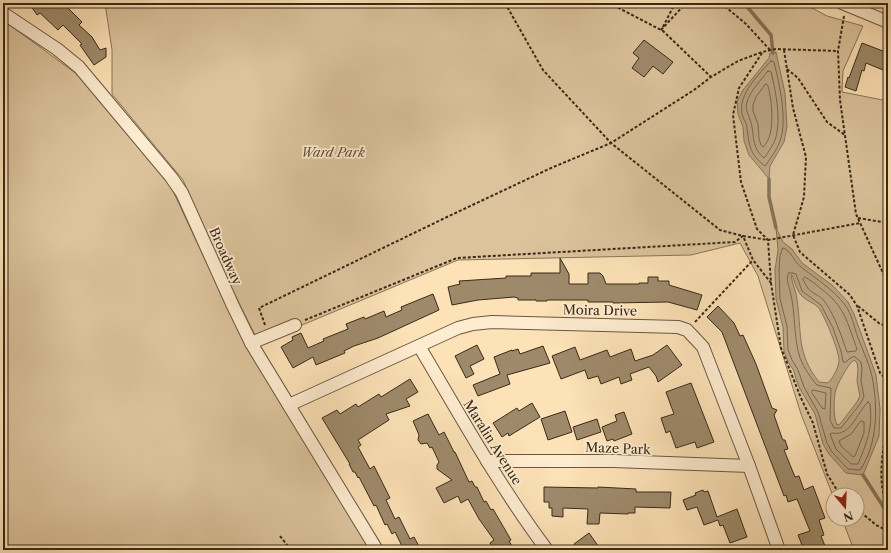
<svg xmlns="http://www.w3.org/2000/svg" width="891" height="553" font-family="'Libre Caslon Text',serif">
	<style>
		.green { fill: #dcc39c; stroke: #8a765a }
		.water { fill: #baa381; stroke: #867357; fill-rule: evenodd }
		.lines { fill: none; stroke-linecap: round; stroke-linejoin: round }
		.shore { stroke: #79664c; stroke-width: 1 }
		.stream { stroke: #867357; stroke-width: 3.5 }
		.building { fill: #9e8a6b; stroke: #382a18 }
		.minor-casing { stroke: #695840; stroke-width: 14 }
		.path { stroke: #382a18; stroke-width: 2; stroke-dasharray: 3 2; stroke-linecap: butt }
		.minor { stroke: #feecd0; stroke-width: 12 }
		.labels { text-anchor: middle; stroke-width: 3.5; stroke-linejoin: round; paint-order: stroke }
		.park-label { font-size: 13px; font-style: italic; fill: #615039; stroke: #feecd0 }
		.street-label { font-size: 13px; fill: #382a18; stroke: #feecd0 }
	</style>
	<rect width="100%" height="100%" fill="#fde2b7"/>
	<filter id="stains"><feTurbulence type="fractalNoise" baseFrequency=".005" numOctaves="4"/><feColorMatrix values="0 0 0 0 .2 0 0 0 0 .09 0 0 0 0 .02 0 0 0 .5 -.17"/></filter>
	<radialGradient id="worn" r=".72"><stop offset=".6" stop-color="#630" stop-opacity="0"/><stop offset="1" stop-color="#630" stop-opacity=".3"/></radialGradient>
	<g class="green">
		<path d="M105 3H803L827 16 863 26 843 71 842 92 888 101V141L885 149 888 164V550H854L842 519H857V495L833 496 801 414 758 276 740 243 691 255 458 260 259 343 222 269 183 180 112 94V50Z"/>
		<path d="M3 20 78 75 145 151 171 187 239 332 372 550H3Z"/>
	</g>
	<g class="water">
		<path d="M776 52 785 93 787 127 784 142 770 166 769 179 749 155 744 141 743 127 738 114 737 101 743 90 769 58 770 53Z"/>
		<path d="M776 228 783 242 792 249 802 263 832 285 848 302 854 314 871 361 876 375 880 409 879 436 863 475 846 473 829 454 823 444 815 414 800 389 796 379 794 371 788 362 784 351 783 327 776 299 775 270 778 250ZM791 275H792C795 282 797 292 803 297 807 301 814 303 818 307 824 314 840 353 839 361 838 369 833 378 828 383L819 382C796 353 802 333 797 299 796 291 792 283 791 275ZM854 360 857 363 858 369 857 381 860 396 857 402 840 424 837 425C833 416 834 402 835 393 836 386 848 364 854 360Z"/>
	</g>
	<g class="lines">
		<g class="shore">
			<path d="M771 61 774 62C779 83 788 120 780 141 777 150 771 157 766 165L765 166C750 155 749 145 747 128 747 123 743 119 742 114 738 94 759 74 771 61Z"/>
			<path d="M768 71 771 72C776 93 781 117 776 137 774 144 769 151 765 157L764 158C753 149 754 139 752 127 751 118 744 111 747 102 750 91 761 80 768 71Z"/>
			<path d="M766 84 768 86C772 101 776 136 763 147L761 145 759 139 758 124 753 111V105L756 97Z"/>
			<path d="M783 248C791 250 794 262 801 267 816 279 833 289 845 305 852 314 854 327 858 338 863 351 869 363 872 376 878 406 878 444 860 470L848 469 832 452 827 443 818 412 804 387 798 370 792 360 788 350 787 326 780 299 779 270 780 256Z"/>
			<path d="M789 273H793L796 274 802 291 821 305 833 328 841 351 843 362H846L849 359 854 356 861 362 862 369 861 381 864 397 860 404 841 428H834L830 420 831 388 817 385C810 377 804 368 800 358 793 336 796 313 790 291 789 285 785 278 789 273Z"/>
			<path d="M805 277C810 280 816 284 820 288 845 306 847 322 857 349L856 351 847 352C841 335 835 316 825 302 817 291 810 297 803 279Z"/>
			<path d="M813 390 826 393 825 409 822 408 812 393Z"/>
			<path d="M868 402 870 404C873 428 867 442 858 464H851L836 449 830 434 832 433C851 437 857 412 868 402Z"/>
			<path d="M861 421 864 422V433L855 456 853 457 841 446 839 441 851 434Z"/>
		</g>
		<g class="stream">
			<path d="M744 3 771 35 773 53"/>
			<path d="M769 179V197L776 228"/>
			<path d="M863 475 888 514"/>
		</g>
	</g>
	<g class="building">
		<path d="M29 3H63L82 22 79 25 92 37 100 50 106 48V57L94 65 80 45 82 44 63 25 58 30 40 13 37 15Z"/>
		<path d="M644 40 673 62 663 74 653 66 644 77 632 68 639 58 633 53Z"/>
		<path d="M862 43 888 53V72L866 63 864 71 862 70 856 91 845 87 848 77 849 78Z"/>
		<path d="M560 258 569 274V284H588V273H600L603 276 606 284H639V283H648V277H658V281H669V285L702 295 697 310 668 302 613 303V302H588V300H547V301H536V300H518V298L514 297 478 300 452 305 448 287 460 284 459 281 506 278V276H531V273H560Z"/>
		<path d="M433 294 439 310 378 338 354 346 344 351 345 353 316 365 313 357 293 368 281 347 293 340 292 337 301 333 308 348 324 341 323 339 348 329 346 324 364 317 365 319 384 311 386 317 402 310 401 307Z"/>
		<path d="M718 306 734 323 740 336 743 335 756 364 772 408 777 410 774 415 782 438 783 440H785L788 449 784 450 795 477 799 476 804 490 813 486 825 518 819 520 824 535 821 536 825 546 815 550H804L798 535 810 531 797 499 788 502 786 495 784 496 722 332 707 317Z"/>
		<path d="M477 345 484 359 470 366 474 374 466 378 455 356Z"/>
		<path d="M667 345 682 365 658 382 656 376 649 367 630 374 632 380 621 384 619 377 601 384 598 376 588 379 585 370 561 379 552 356 575 347 580 360 607 350 610 357 631 349 635 361 653 355Z"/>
		<path d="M543 346 550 363 507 375 510 384 478 396 473 385 500 374 494 357 512 350V351L518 349 520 354Z"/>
		<path d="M410 379 418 392 406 399 410 406 386 414 389 420 358 440 361 445 358 447 370 469 374 466 390 498 386 500 395 519 399 517 410 539 414 537 421 550H404L395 532 392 534 387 524 385 525 376 505 374 506 359 477 358 478 355 472H353L349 464H350L322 418 337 410 340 414 356 404 358 407 379 394 381 397Z"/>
		<path d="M691 383 714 442 697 448 695 442 676 448 670 431 666 433 661 418 674 414 666 392Z"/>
		<path d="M532 403 540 417 509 436 508 433 502 437 493 423 517 408 519 411Z"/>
		<path d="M565 411 572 432 548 440 541 419Z"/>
		<path d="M624 412 632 434 614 441 613 439 607 441 602 427 617 421 615 415Z"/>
		<path d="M428 414 439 435 444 432 454 452H455L469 482 472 481 475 487H477L484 502 486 501 491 510 493 509 511 540 509 541 512 546 506 550H494L490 543 494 540 479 519 468 499 461 503 458 496 444 503 436 488 452 480 437 469V465L439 462 432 447 430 448 427 443 421 444 418 440 419 435 413 421Z"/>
		<path d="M597 419 601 432 577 440 573 427Z"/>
		<path d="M544 487 598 488V487L636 489V492H671L670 508 635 507V513H628V514L600 513 599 524H587L588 509 563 508V517L552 516V508H549V502H544Z"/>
		<path d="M703 490 704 492 708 491 717 517 737 509 747 537 730 543 723 525 720 526 718 520 704 525 697 507 687 510 683 500 696 495 695 493Z"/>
		<path d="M589 533 601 550H578L574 544Z"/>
	</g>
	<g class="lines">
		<g class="minor-casing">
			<g id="minor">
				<path d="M842 3 888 22"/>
				<path d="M3 13 57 49 79 67 171 177 182 193 233 306 251 343 377 550"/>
				<path d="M251 343 295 325"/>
				<path d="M419 346C460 415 499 486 547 550"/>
				<path d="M289 405 458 328 473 324 492 322 678 327 687 330 703 347 749 466 779 550"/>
				<path d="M487 461H614L749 466"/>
			</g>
		</g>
		<g class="path">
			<path d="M505 3 543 70 611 143 720 230 743 236 768 240 860 223"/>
			<path d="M609 3 663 31 711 77"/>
			<path d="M721 3 746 24 770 50"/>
			<path d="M844 16 838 51 840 100 856 214 888 284"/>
			<path d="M663 27 675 3"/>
			<path d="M661 30 686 3"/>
			<path d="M784 50 793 108 806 157 804 197 793 235 800 252 850 295 857 306 880 373 888 381"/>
			<path d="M762 53 739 88 733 115 741 182 757 229 768 240 771 283 781 348 801 398 813 423 827 474 840 495"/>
			<path d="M787 69 798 78 827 122 845 135"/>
			<path d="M858 218 888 223"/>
			<path d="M3 305H4"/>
			<path d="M858 306 880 324 888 326"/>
			<path d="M305 320 457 258 735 242 743 236 753 260 771 283"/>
			<path d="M695 322 753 260"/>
			<path d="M265 325 259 308 447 217 551 168 611 143 694 90 711 77 738 61 762 52 776 49 838 51"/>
			<path d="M888 426C883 444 876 487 888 504"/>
			<path d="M857 509 876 525 888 531"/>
			<path d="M280 536 291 550"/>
		</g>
		<use href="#minor" class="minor"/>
	</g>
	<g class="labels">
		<g class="park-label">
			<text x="333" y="157">Ward Park</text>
		</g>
		<g class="street-label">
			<text transform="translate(226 256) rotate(66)" y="5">Broadway</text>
			<text transform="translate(600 310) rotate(1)" y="5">Moira Drive</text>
			<text transform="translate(493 442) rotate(58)" y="5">Maralin Avenue</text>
			<text transform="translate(618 448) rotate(2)" y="5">Maze Park</text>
		</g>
	</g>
	<rect width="891" height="553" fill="none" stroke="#fde2b7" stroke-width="16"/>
	<rect x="4" y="4" width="883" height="545" fill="none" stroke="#382a18" stroke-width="2"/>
	<rect x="8" y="8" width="875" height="537" fill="none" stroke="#382a18"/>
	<g transform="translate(845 507) rotate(161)"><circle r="19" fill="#feecd0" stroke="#af9e86"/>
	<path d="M0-3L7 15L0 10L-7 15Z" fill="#8f2418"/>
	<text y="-6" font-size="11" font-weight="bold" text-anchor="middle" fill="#382a18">N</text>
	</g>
	<rect width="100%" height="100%" filter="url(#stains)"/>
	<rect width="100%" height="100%" fill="url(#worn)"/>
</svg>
